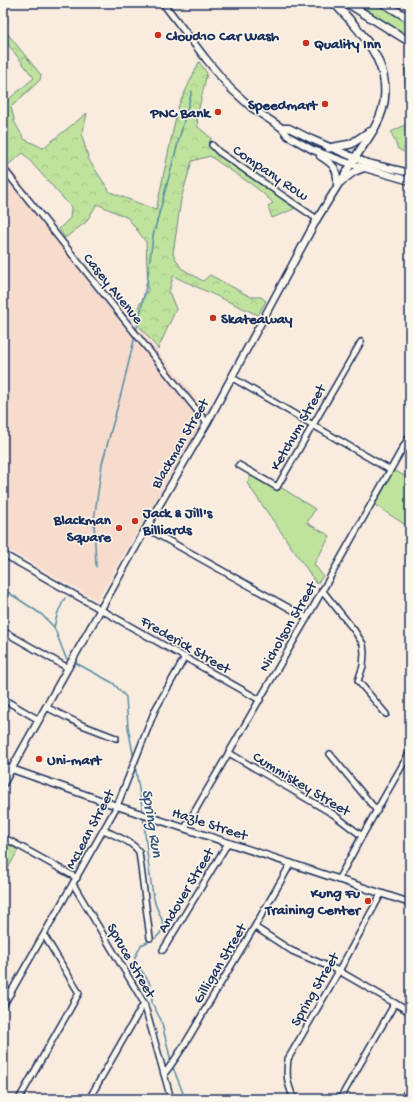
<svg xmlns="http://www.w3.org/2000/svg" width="413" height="1102" font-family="'Gochi Hand',sans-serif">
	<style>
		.built { fill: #f7dccd }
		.grass { fill: url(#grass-tufts); stroke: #6d897e }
		.forest { fill: url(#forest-crowns); stroke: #6d897e }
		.park { fill: #bfe39d; stroke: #6d897e }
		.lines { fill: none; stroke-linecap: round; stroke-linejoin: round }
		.stream { stroke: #558da5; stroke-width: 1.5 }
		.minor-casing { stroke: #1b2f5e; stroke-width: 8 }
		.major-casing { stroke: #1b2f5e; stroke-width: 9 }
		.highway-casing { stroke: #1b2f5e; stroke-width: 10 }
		.minor { stroke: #fbf7ec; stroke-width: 5 }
		.major { stroke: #fbf7ec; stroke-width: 6 }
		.highway { stroke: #fbf7ec; stroke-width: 7 }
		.poi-dot { fill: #c8321e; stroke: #fbf7ec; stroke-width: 1.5 }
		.labels { text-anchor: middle; stroke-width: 3; stroke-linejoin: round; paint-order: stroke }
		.poi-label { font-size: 15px; font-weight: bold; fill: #1b2f5e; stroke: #fbf7ec; text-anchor: start }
		.street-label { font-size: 15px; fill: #1b2f5e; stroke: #fbf7ec }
		.water-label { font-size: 16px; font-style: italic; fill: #33567c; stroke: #fbf7ec }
	</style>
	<defs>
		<pattern id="grass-tufts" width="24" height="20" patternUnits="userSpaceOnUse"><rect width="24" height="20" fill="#bfe39d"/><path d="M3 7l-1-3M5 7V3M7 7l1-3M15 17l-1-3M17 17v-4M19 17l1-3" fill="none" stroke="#a4c38a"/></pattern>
		<pattern id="forest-crowns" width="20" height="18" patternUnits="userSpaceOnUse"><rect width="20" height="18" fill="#bfe39d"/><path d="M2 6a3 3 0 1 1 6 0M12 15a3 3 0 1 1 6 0" fill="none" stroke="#a4c38a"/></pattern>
	</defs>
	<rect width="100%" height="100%" fill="#f9ebde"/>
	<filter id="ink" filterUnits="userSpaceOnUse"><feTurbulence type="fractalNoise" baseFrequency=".025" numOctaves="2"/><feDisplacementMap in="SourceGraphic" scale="8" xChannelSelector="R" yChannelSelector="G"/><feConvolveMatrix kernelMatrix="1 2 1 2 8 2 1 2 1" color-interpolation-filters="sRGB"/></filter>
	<g filter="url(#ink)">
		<path class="built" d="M3 158 20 180 53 227 208 411 97 600 3 547Z"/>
		<path class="grass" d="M352 3H376L410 24V39Z"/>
		<g class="forest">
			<path d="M3 28 41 75 40 80 11 107 15 123 24 139 43 148 87 113 82 136 89 160 110 192 156 210 178 107 199 62 207 73 197 117 198 127 211 138 209 147 246 175 296 208 272 218 268 206 273 203C256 184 231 172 210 156L192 161 181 199 173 254 181 268 203 281 210 275 251 297H261L266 301 258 315 173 276 169 292 176 309 158 349 132 317 148 290 146 242 128 218 97 204 86 222 65 238 59 229 70 218 71 207 23 153 8 165 3 157V104L34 78 3 38Z"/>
			<path d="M404 65 410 67V106L406 94Z"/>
			<path d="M410 116V155L398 149 391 132 407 124Z"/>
		</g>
		<g class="park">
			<path d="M394 470 410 479V528L375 505Z"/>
			<path d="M251 476 278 490 282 488 315 509 307 523 330 536 314 564 323 576 317 584 247 483Z"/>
			<path d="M3 841 18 850 4 876 3 875Z"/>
		</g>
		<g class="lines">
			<g class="stream">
				<path d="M136 332 147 282 153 236 192 91"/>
				<path d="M96 567 94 520 102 464 122 390 135 336"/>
				<path d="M3 589 41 614 54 627 66 658 71 660"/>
				<path d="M54 627 58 612 65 598"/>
				<path d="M74 662 113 683 126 697 128 727 134 759"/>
				<path d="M135 765 143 813"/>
				<path d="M143 816C147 845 148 875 155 903 157 911 165 920 162 929 159 939 149 941 141 945L135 957V961L149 982 152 992V1003L161 1020 171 1061"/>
				<path d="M172 1065 183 1093 184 1099"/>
			</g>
			<g class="minor-casing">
				<g id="minor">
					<path d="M212 145 219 152 317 219"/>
					<path d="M3 168 207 423"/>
					<path d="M231 377 390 470"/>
					<path d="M239 465 277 487 361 342"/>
					<path d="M146 528 307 618"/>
					<path d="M3 554 260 700"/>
					<path d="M322 590 354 630 363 644 364 653 363 666 358 681 386 714"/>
					<path d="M3 631 68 668"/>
					<path d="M3 699 39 720"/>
					<path d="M46 707 82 725 116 738"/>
					<path d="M229 753 333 814 362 836"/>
					<path d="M330 754 377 811"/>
					<path d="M185 828 307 618 410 435"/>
					<path d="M104 830C115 836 132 841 139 852L150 938"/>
					<path d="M3 837 77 878"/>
					<path d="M338 880 362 836 410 752"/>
					<path d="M73 884 144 1003 171 1099"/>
					<path d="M255 927 292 951 339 971 410 1012"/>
					<path d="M163 950 228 843"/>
					<path d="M3 988 11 993"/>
					<path d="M3 1006 117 806 155 710 185 657"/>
					<path d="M164 1074C182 1052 196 1025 210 1001 238 955 265 910 291 863"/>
					<path d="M19 1099 79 993 44 935"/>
					<path d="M89 1099 144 1003"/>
					<path d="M294 1099C287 1083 286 1076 288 1059L339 971 381 894"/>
					<path d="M340 1099 395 1003"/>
					<path d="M403 1099 410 1086"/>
				</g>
			</g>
			<g class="major-casing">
				<g id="major">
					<path d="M163 3 206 59 230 88 252 108 282 128 288 136 313 150 351 164 410 181"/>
					<path d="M282 128H289L311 139 367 163 410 173"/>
					<path d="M320 156C334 165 338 168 337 185"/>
					<path d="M341 182 354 172 364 168"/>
					<path d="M3 766 117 806 410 903"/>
					<path d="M3 784 154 514 207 423 317 219 355 158"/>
				</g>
			</g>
			<g class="highway-casing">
				<g id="highway">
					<path d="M334 3C367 37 403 77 375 127 369 138 361 148 355 158"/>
					<path d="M347 3 410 42"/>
					<path d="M383 3 410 19"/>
					<path d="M329 148 351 144 369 132"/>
				</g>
			</g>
			<use href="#minor" class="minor"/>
			<use href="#major" class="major"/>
			<use href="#highway" class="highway"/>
		</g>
	</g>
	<g class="poi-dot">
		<circle cx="158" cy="35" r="4"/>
		<circle cx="306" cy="43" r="4"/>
		<circle cx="325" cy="104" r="4"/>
		<circle cx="218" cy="112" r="4"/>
		<circle cx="213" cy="318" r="4"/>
		<circle cx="135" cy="521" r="4"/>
		<circle cx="119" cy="528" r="4"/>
		<circle cx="39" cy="759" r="4"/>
		<circle cx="368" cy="901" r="4"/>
	</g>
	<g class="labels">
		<g class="poi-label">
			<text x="166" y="40">Cloud10 Car Wash</text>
			<text x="314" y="48">Quality Inn</text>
			<text x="317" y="109" text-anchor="end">Speedmart</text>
			<text x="210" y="117" text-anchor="end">PNC Bank</text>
			<text x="221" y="323">Skateaway</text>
			<text x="143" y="517">Jack &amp; Jill's<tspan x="143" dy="17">Billiards</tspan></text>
			<text x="111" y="524" text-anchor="end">Blackman<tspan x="111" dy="17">Square</tspan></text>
			<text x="47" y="764">Uni-mart</text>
			<text x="360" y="897" text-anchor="end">Kung Fu<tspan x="360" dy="17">Training Center</tspan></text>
		</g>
		<g class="street-label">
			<text transform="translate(271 172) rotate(34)" y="5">Company Row</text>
			<text transform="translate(114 288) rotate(51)" y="5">Casey Avenue</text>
			<text transform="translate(297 427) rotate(-60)" y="5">Ketchum Street</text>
			<text transform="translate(179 443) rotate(-60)" y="5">Blackman Street</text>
			<text transform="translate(287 626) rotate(-60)" y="5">Nicholson Street</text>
			<text transform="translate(186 644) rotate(30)" y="5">Frederick Street</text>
			<text transform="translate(302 783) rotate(31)" y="5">Cummiskey Street</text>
			<text transform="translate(210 823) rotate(18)" y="5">Hazle Street</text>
			<text transform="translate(89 829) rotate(-62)" y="5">McLean Street</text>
			<text transform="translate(185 890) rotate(-59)" y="5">Andover Street</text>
			<text transform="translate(132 960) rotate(60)" y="5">Spruce Street</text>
			<text transform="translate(219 963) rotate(-59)" y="5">Gilligan Street</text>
			<text transform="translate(314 989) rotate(-60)" y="5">Spring Street</text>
		</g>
		<g class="water-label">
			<text transform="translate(154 823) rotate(81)" y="6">Spring Run</text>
		</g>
	</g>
	<rect width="413" height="1102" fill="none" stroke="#fbf7ec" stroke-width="16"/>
	<rect x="8" y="8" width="397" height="1086" fill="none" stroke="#1b2f5e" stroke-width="1.5" filter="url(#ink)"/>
</svg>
